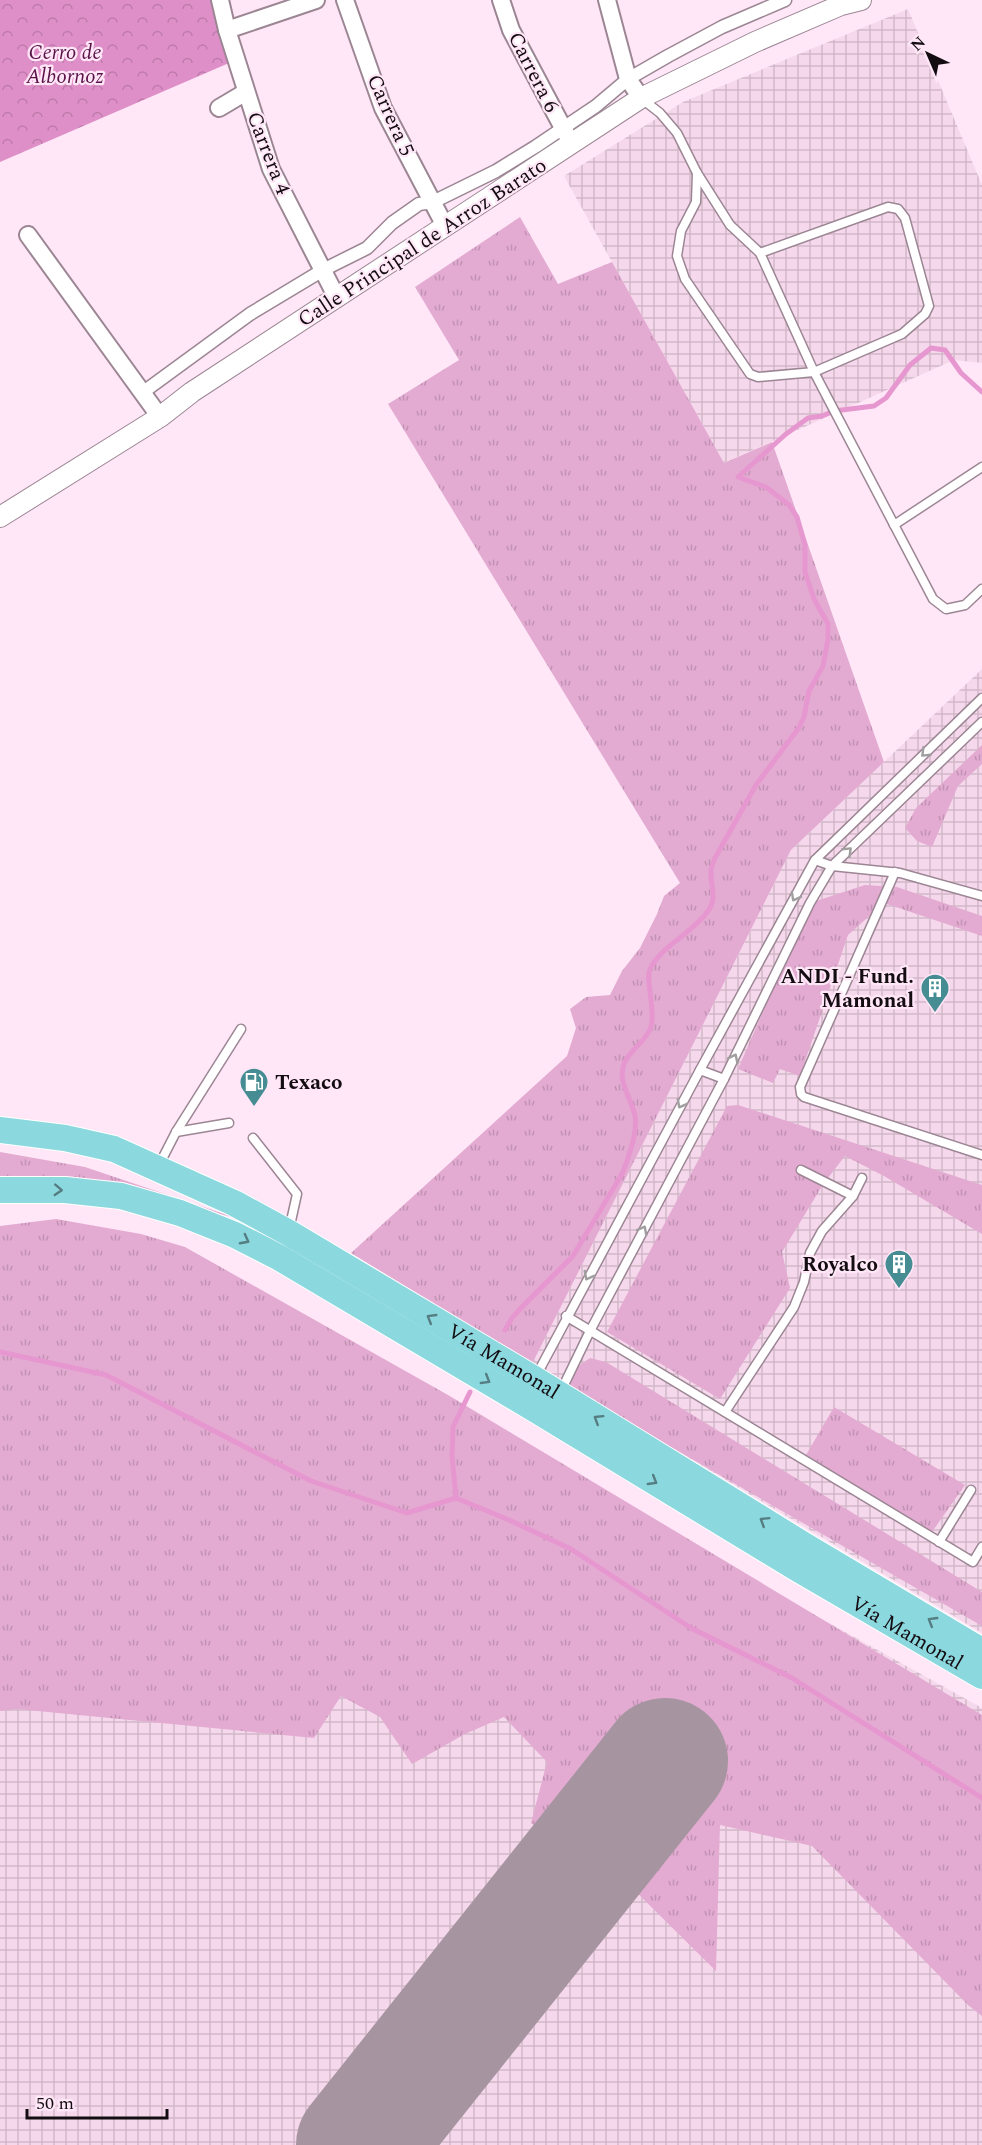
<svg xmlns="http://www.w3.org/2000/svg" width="982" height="2145" font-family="Spectral,serif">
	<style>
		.industrial { fill: url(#industrial-grid) }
		.grass { fill: url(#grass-tufts) }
		.forest { fill: url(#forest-crowns) }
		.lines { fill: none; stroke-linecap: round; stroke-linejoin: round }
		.stream { stroke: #e797cf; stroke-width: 5 }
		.runway { stroke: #a695a0; stroke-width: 126 }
		.service-casing { stroke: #9c8694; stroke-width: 11 }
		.pedestrian-casing { stroke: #9c8694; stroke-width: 15 }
		.minor-casing { stroke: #9c8694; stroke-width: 20 }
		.tertiary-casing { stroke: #9c8694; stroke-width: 22 }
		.primary-casing { stroke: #fff; stroke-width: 28 }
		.service { stroke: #fff; stroke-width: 8 }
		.pedestrian { stroke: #fff; stroke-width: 12 }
		.minor { stroke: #fff; stroke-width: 16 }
		.tertiary { stroke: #fff; stroke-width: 20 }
		.primary { stroke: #8bd9df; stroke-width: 26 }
		.oneway { stroke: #a19ea0 }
		.oneway2 { stroke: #557d82 }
		.labels { text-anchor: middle; stroke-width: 4.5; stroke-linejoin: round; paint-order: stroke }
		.park-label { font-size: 21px; font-style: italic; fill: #591349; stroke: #ffe7f7 }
		.street-label { font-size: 21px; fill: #130c11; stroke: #ffe7f7 }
		.poi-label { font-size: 21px; font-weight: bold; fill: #130c11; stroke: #ffe7f7; text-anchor: end }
	</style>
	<defs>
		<pattern id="industrial-grid" width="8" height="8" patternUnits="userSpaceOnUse" patternTransform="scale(1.5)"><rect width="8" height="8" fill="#f6d8ec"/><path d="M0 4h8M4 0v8" fill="none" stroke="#d2b8c9"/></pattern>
		<pattern id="grass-tufts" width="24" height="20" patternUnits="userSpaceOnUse" patternTransform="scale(1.5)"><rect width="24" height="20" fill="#e3abd2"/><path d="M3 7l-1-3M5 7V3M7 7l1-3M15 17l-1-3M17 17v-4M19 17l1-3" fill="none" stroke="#c292b3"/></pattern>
		<pattern id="forest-crowns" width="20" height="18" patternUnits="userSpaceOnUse" patternTransform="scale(1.5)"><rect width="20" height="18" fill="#df8fc8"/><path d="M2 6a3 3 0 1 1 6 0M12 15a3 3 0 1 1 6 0" fill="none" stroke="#be7aab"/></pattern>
	</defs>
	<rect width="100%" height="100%" fill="#ffe7f7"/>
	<g class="industrial">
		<path d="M908 9 982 185V363L954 360 724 463 564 176 683 102Z"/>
		<path d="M982 669V1633L532 1364 791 850Z"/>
		<path d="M0 1283 458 1417 982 1708V2145H0Z"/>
	</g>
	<g class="grass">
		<path d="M520 217 558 284 612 262 724 463 772 442 884 762 791 850 532 1364 351 1253 567 1056 576 1028 570 1009 586 997 610 995 622 971 640 948 657 914 664 896 680 883 388 404 459 360 415 287Z"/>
		<path d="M982 745V764L958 786 932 847 917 841 905 828 916 808Z"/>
		<path d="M865 885 897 887 982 916V936L884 903 848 935 800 1076 780 1069 773 1083 738 1069 810 903Z"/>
		<path d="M738 1105 982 1185V1234L884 1176 845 1156 824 1183 782 1252 790 1288 720 1399 607 1332 727 1106Z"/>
		<path d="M0 1152 85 1167 233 1217 77 1184 0 1187Z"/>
		<path d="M56 1219 141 1234 185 1247 448 1395 982 1715V2016L968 2005 812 1846 720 1825 716 1971 621 1877 531 1823 547 1762 504 1717 465 1734 412 1764 380 1717 341 1696 314 1738 17 1709 0 1711V1226Z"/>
		<path d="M590 1358 606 1362 982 1592V1626L570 1389 573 1370Z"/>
		<path d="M834 1407 965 1485 932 1532 806 1455Z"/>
	</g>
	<path class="forest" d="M0 0H217L236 60 0 162Z"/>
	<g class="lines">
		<g class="stream">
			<path d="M505 1330 512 1318 521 1308 573 1256 622 1174C628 1160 638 1131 635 1116 632 1099 617 1082 624 1064 629 1050 646 1042 651 1027 656 1010 645 979 650 969 662 945 693 933 708 911 718 897 710 886 711 871 711 867 714 862 715 858L756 785 798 729 804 717 809 691 823 666 828 639V624L814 599 805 572V545L797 517 789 505 766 487 738 477 786 434 808 418 822 416 834 411 874 406 886 398 910 365 931 348 945 350 961 373 982 392"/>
			<path d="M0 1352 106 1375 311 1481 407 1513 456 1498 509 1520 571 1549 691 1628 792 1678 982 1798"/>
			<path d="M456 1498 452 1456 453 1427 470 1392"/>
		</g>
		<path class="runway" d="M359 2145 665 1761"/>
		<g class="service-casing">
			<g id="service">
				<path d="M642 99 660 113 677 133 697 173 730 225 760 253 814 372 933 599 946 609 965 605 982 589"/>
				<path d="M697 173 696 202 681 231 677 256 685 279 750 374 758 377 814 372 902 334 925 314 929 306 905 218 898 209 888 207 760 253"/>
				<path d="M894 525 982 467"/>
				<path d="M815 860 832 866 900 873 982 896"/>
				<path d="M895 872 800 1087 801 1094 804 1097 982 1155"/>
				<path d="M700 1070 724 1079"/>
				<path d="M176 1132 229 1123"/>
				<path d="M253 1138 297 1194 289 1230"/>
				<path d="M158 1167 176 1132 241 1029"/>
				<path d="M801 1170 853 1196"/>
				<path d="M566 1316 973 1562 982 1547"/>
				<path d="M535 1378 700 1070 815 860 982 698"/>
				<path d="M561 1391 590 1331 724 1079 810 903 832 866 982 722"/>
				<path d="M725 1412 794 1307 804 1282 810 1253 822 1231 853 1196 862 1178"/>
				<path d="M939 1542 971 1490"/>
			</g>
		</g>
		<g class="pedestrian-casing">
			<path id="pedestrian" d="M142 393 250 314 323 270 367 248 392 223 419 204 433 202 496 171 535 147 596 106 628 79 668 56 722 27 785 0"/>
		</g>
		<g class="minor-casing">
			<g id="minor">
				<path d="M220 0 227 30 271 169 337 298"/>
				<path d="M345 0 383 108 445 226"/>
				<path d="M501 0 511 30 571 143"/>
				<path d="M607 0 628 79 641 98"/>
				<path d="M227 30 316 0"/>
				<path d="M219 108 246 92"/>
				<path d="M28 235 160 417"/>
			</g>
		</g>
		<g class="tertiary-casing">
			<path id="tertiary" d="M0 517 160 417 192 392 641 98 755 42 841 5 861 0"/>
		</g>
		<g class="primary-casing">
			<g id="primary">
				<path id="s1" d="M0 1130 65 1138 114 1149 234 1203 289 1233 534 1379 802 1544 982 1651"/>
				<path id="s2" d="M0 1190H65L121 1196 180 1213 235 1235 280 1258 538 1411 798 1569 982 1676"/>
			</g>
		</g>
		<use href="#service" class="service"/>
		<use href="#pedestrian" class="pedestrian"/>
		<use href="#minor" class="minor"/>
		<use href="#tertiary" class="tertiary"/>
		<use href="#primary" class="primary"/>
	</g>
	<defs><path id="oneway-chevron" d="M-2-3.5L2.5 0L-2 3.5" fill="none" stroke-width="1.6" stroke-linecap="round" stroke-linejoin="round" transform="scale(1.5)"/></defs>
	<g class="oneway">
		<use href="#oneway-chevron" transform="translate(925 753) rotate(136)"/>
		<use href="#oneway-chevron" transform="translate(848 851) rotate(-44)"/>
		<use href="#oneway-chevron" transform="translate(795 897) rotate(119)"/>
		<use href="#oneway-chevron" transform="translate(734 1058) rotate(-64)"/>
		<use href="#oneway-chevron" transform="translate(681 1104) rotate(118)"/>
		<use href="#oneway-chevron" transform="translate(643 1230) rotate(-62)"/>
		<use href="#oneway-chevron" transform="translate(588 1276) rotate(118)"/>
	</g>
	<g class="oneway2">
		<use href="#oneway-chevron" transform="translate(58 1190) rotate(3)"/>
		<use href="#oneway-chevron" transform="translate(245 1240) rotate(28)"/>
		<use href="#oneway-chevron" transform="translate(431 1318) rotate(-149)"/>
		<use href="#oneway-chevron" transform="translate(486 1380) rotate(31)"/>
		<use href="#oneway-chevron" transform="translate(598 1419) rotate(-148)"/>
		<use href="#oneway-chevron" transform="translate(653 1481) rotate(31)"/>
		<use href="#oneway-chevron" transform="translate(764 1521) rotate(-148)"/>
		<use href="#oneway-chevron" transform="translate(932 1621) rotate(-149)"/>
	</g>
	<defs>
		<g id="building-pin" transform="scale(1.5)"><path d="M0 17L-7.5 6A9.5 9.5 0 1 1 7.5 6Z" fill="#468d93" stroke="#ffe7f7"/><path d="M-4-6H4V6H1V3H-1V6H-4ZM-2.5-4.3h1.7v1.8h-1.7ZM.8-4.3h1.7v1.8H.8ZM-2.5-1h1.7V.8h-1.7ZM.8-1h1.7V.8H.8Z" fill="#fff"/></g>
		<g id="fuel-pin" transform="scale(1.5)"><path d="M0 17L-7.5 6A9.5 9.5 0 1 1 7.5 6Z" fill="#468d93" stroke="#ffe7f7"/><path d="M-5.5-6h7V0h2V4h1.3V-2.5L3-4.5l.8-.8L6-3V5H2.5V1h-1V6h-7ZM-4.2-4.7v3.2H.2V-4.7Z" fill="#fff"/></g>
	</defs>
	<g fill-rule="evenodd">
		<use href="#building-pin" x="935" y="988"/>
		<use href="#fuel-pin" x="254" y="1082"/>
		<use href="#building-pin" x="899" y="1264"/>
	</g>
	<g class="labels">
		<g class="park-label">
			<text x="65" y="59">Cerro de<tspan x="65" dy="24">Albornoz</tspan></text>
		</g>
		<g class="street-label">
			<text transform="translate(534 72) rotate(63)" y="7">Carrera 6</text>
			<text transform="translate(391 115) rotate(66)" y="7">Carrera 5</text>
			<text transform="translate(269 153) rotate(69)" y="7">Carrera 4</text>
			<text transform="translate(422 242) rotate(-33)" y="7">Calle Principal de Arroz Barato</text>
			<text dy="7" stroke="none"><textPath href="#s1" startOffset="560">Vía Mamonal</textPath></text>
			<text dy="7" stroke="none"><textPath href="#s2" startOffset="1023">Vía Mamonal</textPath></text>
		</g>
		<g class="poi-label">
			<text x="914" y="983">ANDI - Fund.<tspan x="914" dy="24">Mamonal</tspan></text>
			<text x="275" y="1089" text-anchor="start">Texaco</text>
			<text x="878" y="1271">Royalco</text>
		</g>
	</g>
	<g transform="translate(928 54) rotate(316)" stroke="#ffe7f7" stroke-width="4.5" paint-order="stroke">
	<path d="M0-4.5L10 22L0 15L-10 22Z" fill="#130c11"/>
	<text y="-9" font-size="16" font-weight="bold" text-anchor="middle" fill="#130c11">N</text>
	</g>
	<path d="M27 2109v9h140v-9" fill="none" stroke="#130c11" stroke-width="3"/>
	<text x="36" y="2109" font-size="18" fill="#130c11" stroke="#ffe7f7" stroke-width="4.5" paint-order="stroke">50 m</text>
</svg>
